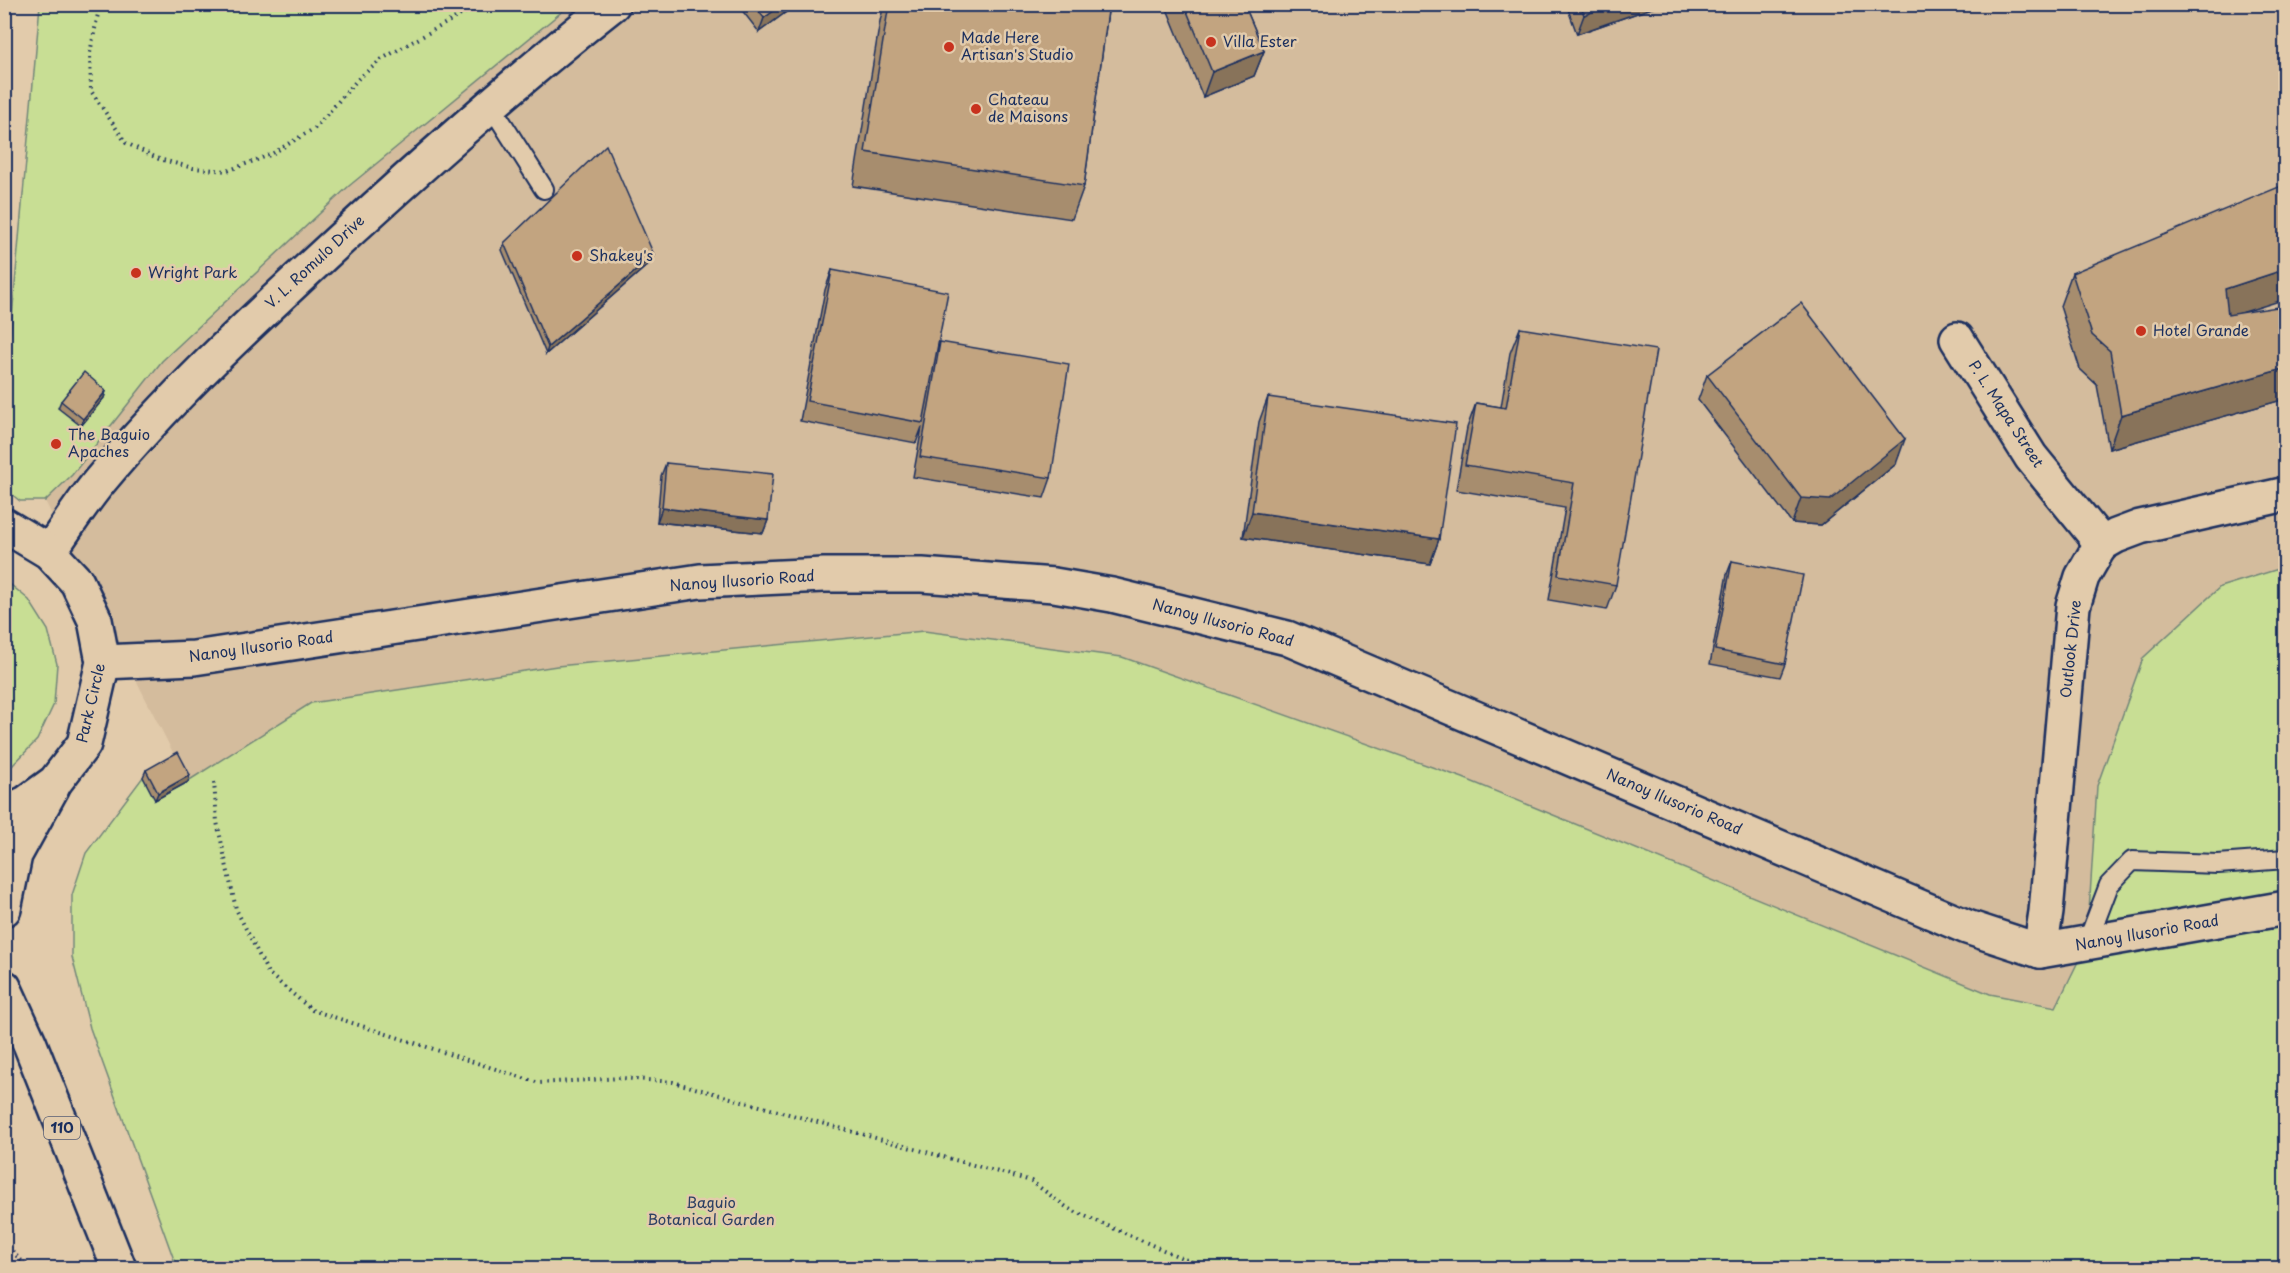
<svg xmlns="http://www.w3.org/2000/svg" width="2290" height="1273" font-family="'Playpen Sans',sans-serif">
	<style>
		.built { fill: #d4bc9d }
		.green { fill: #c8de94; stroke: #728679; stroke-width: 1.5 }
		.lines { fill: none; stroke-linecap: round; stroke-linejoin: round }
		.service-casing { stroke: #1b2f5e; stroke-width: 22 }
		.minor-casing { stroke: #1b2f5e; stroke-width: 38 }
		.tertiary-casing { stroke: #1b2f5e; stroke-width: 38 }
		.secondary-casing { stroke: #1b2f5e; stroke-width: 38 }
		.primary-casing { stroke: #1b2f5e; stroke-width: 38 }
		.path { stroke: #1b2f5e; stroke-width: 4; stroke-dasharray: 1.5 4.5; stroke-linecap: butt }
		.service { stroke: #e2cbab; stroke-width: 18 }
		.minor { stroke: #e2cbab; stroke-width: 33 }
		.tertiary { stroke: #e2cbab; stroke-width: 33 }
		.secondary { stroke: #e2cbab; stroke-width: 33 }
		.primary { stroke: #e2cbab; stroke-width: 33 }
		.wall { fill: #a78d6e; stroke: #1b2f5e; stroke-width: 1.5 }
		.shaded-wall { fill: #88735a; stroke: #1b2f5e; stroke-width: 1.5 }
		.building { fill: #c2a480; stroke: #1b2f5e; stroke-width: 1.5 }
		.poi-dot { fill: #c8321e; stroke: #e2cbab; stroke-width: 2 }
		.labels { text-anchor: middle; stroke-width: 5; stroke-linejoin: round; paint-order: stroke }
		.shield { fill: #e2cbab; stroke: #575e75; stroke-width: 1.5 }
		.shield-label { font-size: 14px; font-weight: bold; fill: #1b2f5e }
		.poi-label { font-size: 15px; fill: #1b2f5e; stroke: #e2cbab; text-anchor: start }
		.street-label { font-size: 15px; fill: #1b2f5e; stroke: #e2cbab }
		.park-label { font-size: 15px; fill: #2c4063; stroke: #e2cbab }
	</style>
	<rect width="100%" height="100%" fill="#e2cbab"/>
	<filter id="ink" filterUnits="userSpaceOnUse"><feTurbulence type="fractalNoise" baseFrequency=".0167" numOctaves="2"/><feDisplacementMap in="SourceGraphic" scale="12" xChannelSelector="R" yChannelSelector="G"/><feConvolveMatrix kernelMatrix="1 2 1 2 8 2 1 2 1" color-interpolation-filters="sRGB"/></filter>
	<g filter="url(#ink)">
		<path class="built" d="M570 5H2285V567L2220 587 2088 934 2087 943 2057 1007 1990 994 1463 778 1122 657 924 631 557 666 311 703 188 782 45 501 72 475 162 361 349 186Z"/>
		<g class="green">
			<path d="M40 5H570L349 186 162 361 72 475 45 501H20L5 489V395Z"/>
			<path d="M2285 567V1268H177L90 1028 72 957V895L86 853 143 777 156 799 188 781 311 703 557 666 924 631 1122 657 1463 778 1990 994 2056 1007 2087 943 2097 786 2143 658 2220 587Z"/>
			<path d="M5 580 29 600 48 630 57 664 54 704 37 740 10 768 5 770Z"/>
		</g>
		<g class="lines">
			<g class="service-casing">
				<g id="service">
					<path d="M490 104 544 189"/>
					<path d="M2087 943 2109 885 2132 861 2218 864 2286 859"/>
				</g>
			</g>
			<g class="minor-casing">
				<path id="minor" d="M1957 339 2031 457 2102 544"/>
			</g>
			<g class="tertiary-casing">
				<path id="tertiary" d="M2040 951 2046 912 2073 606 2082 577 2097 551 2102 544 2116 536 2140 527 2286 494"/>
			</g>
			<g class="secondary-casing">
				<g id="secondary">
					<path d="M49 552C66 528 81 504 99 482 169 398 249 324 329 250 421 165 514 82 613 4"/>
					<path d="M103 662 194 658 700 581 824 575H922L1054 585 1112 595 1287 638 1967 927 2040 951 2286 908"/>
				</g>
			</g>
			<g class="primary-casing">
				<g id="primary">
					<path d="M4 525 49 552 77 582 95 620 103 662 84 744 55 782 26 803 4 813"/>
					<path d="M4 909 15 855 53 786"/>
					<path d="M4 987 30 1044 119 1268"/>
				</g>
			</g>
			<g class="path">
				<path d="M100 4 90 53 91 91 126 143 159 159 193 168 227 171 270 155 315 128 358 79 382 59 480 4"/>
				<path d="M214 782 217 822 236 909 268 973 312 1010 539 1083 622 1078 673 1082 1031 1181 1069 1209 1205 1268"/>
				<path d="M9 1246C17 1259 26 1266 41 1268"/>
				<path d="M69 1268 77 1263"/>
			</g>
			<use href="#service" class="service"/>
			<use href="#minor" class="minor"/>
			<use href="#tertiary" class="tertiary"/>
			<use href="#secondary" class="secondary"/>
			<use href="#primary" class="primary"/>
		</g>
		<g class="wall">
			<path d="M737 4H797L759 32Z"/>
			<path d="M884 4H1109L1084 186 1072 219 853 186 880 21Z"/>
			<path d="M1165 4H1244L1264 51 1254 76 1203 97Z"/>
			<path d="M1566 4H1663L1577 34Z"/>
			<path d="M504 243 651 262 546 354 502 250Z"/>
			<path d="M832 270 937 351 940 342 1051 478 1044 498 913 477 922 427 916 443 800 421 825 290Z"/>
			<path d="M2072 273 2240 313 2286 336V390L2282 400 2109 449 2097 385 2080 369 2060 306Z"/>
			<path d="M1520 328 1616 585 1607 610 1549 600 1565 508 1456 490 1467 428 1476 403 1501 407 1510 353Z"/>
			<path d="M1707 375 1896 464 1821 525 1792 523 1698 400Z"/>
			<path d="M106 391 104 398 81 426 58 408 61 401Z"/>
			<path d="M1268 397 1439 539 1430 564 1243 537 1259 422Z"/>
			<path d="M666 463 768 520 763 533 657 522 661 476Z"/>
			<path d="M1732 561 1785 664 1780 677 1710 664 1727 574Z"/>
			<path d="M146 770 188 782 155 800 143 777Z"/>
		</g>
		<g class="shaded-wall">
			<path d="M783 4H797L759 32 764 18Z"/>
			<path d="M1613 4H1663L1577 34 1584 15Z"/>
			<path d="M1264 51 1254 76 1203 97 1212 72Z"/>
			<path d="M654 255 651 262 546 354 548 347Z"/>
			<path d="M2286 269V299L2212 322 2225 289Z"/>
			<path d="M2286 368V390L2282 400 2109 449 2121 415Z"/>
			<path d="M106 391 104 398 81 426 83 419Z"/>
			<path d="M1905 439 1896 464 1821 525 1792 523 1801 498Z"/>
			<path d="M662 508 768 520 763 533 657 522Z"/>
			<path d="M1252 512 1439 539 1430 564 1243 537Z"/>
			<path d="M190 775 188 782 155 800 158 793Z"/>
		</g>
		<g class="building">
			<path d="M753 4H783L764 18Z"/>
			<path d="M889 4H1109L1084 186 865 152Z"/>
			<path d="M1184 4H1244L1264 51 1212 72Z"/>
			<path d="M1580 4H1613L1584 15Z"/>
			<path d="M606 145 654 255 548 347 504 243Z"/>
			<path d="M2286 184V269L2225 289 2228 315 2277 307 2286 336V368L2121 415 2110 351 2092 335 2072 273Z"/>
			<path d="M832 270 948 292 923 423 807 401Z"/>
			<path d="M1801 303 1905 439 1830 500 1801 498 1707 375Z"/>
			<path d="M1520 328 1656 350 1616 585 1558 575 1574 483 1465 465 1476 403 1506 408Z"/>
			<path d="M940 342 1069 364 1051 478 920 457Z"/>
			<path d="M84 372 106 391 83 419 61 401Z"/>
			<path d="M1268 397 1456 424 1439 539 1252 512Z"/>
			<path d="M666 463 773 474 768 520 662 508Z"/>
			<path d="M1732 561 1803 575 1785 664 1715 650Z"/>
			<path d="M178 752 190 775 158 793 146 770Z"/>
		</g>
	</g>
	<g class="poi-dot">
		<circle cx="1211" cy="42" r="6"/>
		<circle cx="949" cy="47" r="6"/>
		<circle cx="976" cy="109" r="6"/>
		<circle cx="577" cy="256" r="6"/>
		<circle cx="136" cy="273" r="6"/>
		<circle cx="2141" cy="331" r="6"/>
		<circle cx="56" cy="444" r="6"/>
	</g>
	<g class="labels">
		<rect class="shield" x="44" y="1117" width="36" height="22" rx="4.5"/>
		<g class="shield-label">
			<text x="62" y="1133">110</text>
		</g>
		<g class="poi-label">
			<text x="961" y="43">Made Here<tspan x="961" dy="17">Artisan's Studio</tspan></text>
			<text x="1223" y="47">Villa Ester</text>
			<text x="988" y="105">Chateau<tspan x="988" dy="17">de Maisons</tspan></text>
			<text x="589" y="261">Shakey's</text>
			<text x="148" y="278">Wright Park</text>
			<text x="2153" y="336">Hotel Grande</text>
			<text x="68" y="440">The Baguio<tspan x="68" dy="17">Apaches</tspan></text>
		</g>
		<g class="street-label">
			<text transform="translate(315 262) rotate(-43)" y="5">V. L. Romulo Drive</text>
			<text transform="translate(2006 414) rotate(57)" y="5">P. L. Mapa Street</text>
			<text transform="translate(742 581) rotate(-4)" y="5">Nanoy Ilusorio Road</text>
			<text transform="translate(1223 623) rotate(15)" y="5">Nanoy Ilusorio Road</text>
			<text transform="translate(261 647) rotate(-8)" y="5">Nanoy Ilusorio Road</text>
			<text transform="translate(2071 649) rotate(-84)" y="5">Outlook Drive</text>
			<text transform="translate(91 703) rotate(-77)" y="5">Park Circle</text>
			<text transform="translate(1674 802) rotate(23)" y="5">Nanoy Ilusorio Road</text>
			<text transform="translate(2147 933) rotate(-10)" y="5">Nanoy Ilusorio Road</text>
		</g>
		<g class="park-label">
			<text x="711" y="1208">Baguio<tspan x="711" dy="17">Botanical Garden</tspan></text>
		</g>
	</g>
	<rect width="2290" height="1273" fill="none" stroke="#e2cbab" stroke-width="24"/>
	<rect x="12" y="12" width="2266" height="1249" fill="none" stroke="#1b2f5e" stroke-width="2" filter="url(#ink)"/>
</svg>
